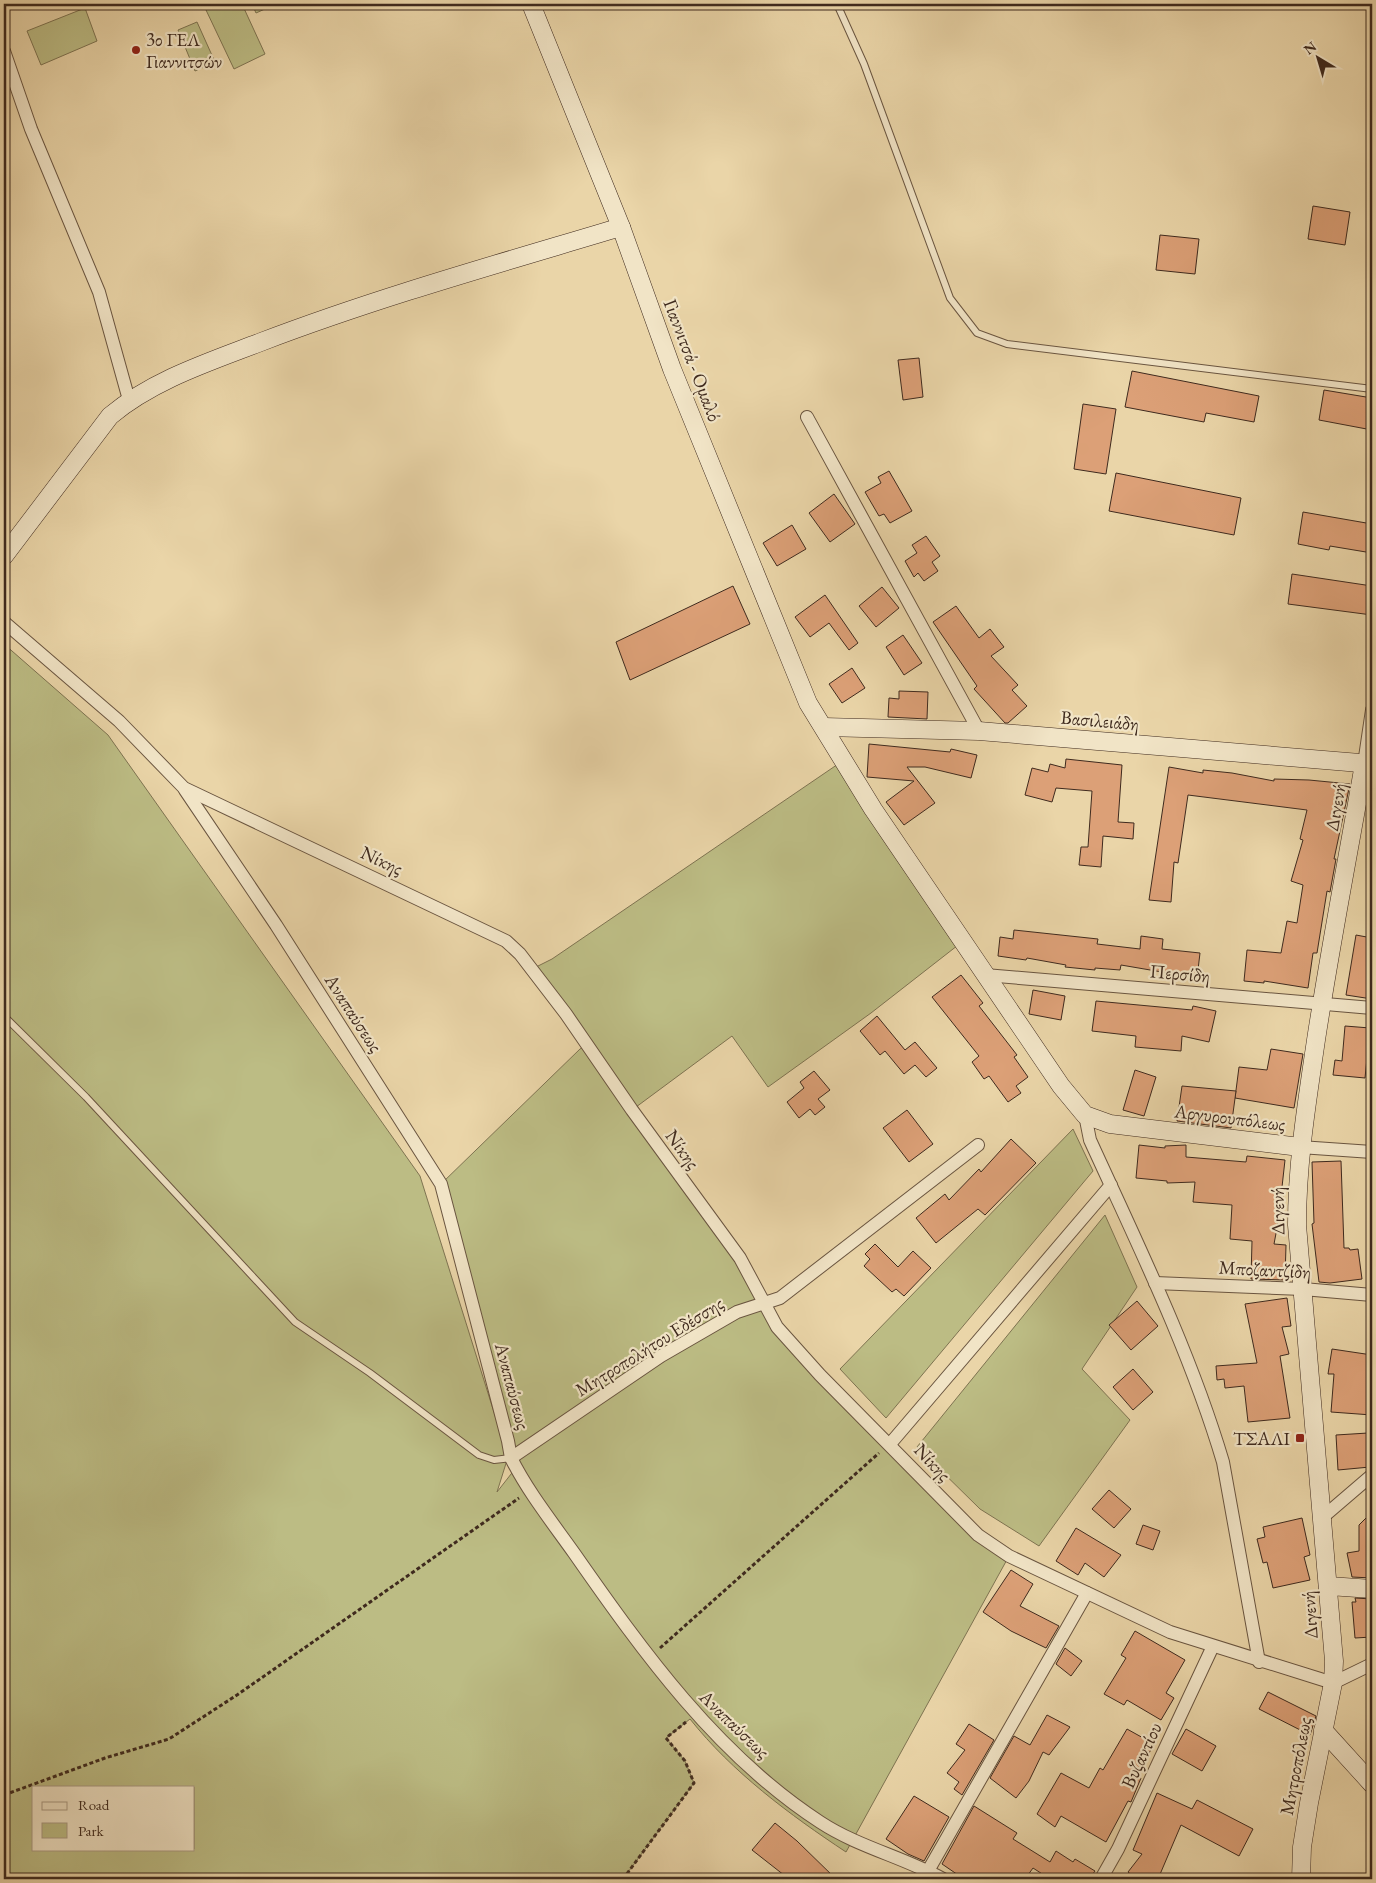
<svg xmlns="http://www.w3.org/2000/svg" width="1376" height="1883" font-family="'EB Garamond',serif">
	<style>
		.green { fill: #bcbc84; stroke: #7e7351; fill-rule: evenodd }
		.building { fill: #dca077; stroke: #3f2a1e }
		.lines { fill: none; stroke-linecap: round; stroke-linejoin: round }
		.lane-casing { stroke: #6a5540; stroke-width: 8 }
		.street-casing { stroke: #6a5540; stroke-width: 14 }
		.secondary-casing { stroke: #3f2a1e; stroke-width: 19 }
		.path { stroke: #3f2a1e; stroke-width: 3; stroke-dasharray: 4 2.5; stroke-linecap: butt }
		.lane { stroke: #f1e4c6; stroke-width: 6 }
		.street { stroke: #f1e4c6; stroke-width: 12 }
		.secondary { stroke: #f1e4c6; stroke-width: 18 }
		.poi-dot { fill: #8f2418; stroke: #f1e4c6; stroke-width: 2 }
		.labels { text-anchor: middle; stroke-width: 4.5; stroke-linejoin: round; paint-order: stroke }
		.poi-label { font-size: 19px; fill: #3f2a1e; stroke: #f1e4c6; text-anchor: start }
		.street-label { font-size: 19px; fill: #3f2a1e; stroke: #f1e4c6 }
	</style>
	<rect width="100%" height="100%" fill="#ead5a8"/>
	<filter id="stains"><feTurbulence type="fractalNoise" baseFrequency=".004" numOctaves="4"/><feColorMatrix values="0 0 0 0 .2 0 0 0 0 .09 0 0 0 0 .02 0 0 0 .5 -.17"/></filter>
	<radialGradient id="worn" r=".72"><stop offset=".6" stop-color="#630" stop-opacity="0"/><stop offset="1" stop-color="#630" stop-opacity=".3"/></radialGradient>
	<g class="green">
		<path d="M221 4H242L265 54 234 69 206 10Z"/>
		<path d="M252 4H276L256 13Z"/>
		<path d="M85 8 97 41 41 65 27 31Z"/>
		<path d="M197 22 215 62 195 71 178 30Z"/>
		<path d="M4 644 108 735 420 1176 508 1457 497 1492 515 1469 441 1184 580 1049 587 1045 532 969 552 959 844 760 962 942 871 1013 768 1087 732 1036 632 1110 704 1209 771 1318 820 1375 1009 1556 846 1852C790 1815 732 1772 690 1719L666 1738 685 1761 694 1783 623 1879H4ZM34 1787H194V1849H34Z"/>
		<path d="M1073 1129 1093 1171 886 1418 840 1369Z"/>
		<path d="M1105 1215 1137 1287 1082 1369 1130 1420 1039 1546 980 1509 917 1447Z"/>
	</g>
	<g class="building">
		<path d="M1313 206 1350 212 1345 245 1308 239Z"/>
		<path d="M1160 235 1199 239 1195 274 1156 270Z"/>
		<path d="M919 358 923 397 903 400 898 360Z"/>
		<path d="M1132 371 1259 396 1254 422 1206 413 1204 422 1125 407Z"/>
		<path d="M1324 390 1372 398V430L1319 420Z"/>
		<path d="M1083 404 1116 409 1106 474 1074 469Z"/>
		<path d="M889 471 912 511 890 523 884 514 879 516 865 492 881 483 878 477Z"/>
		<path d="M1116 473 1241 498 1234 535 1109 511Z"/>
		<path d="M834 494 855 524 830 542 809 513Z"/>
		<path d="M1303 512 1372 524V553L1330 546 1329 550 1298 544Z"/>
		<path d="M792 525 806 549 777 566 763 543Z"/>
		<path d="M926 536 940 556 932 562 938 571 924 581 918 573 914 577 905 561 917 553 912 545Z"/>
		<path d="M1292 574 1372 586V615L1288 604Z"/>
		<path d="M733 586 750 624 630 680 616 642Z"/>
		<path d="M882 587 899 608 876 627 859 606Z"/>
		<path d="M825 595 858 643 849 650 829 623 810 637 795 617Z"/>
		<path d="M956 606 979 638 990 629 1004 647 991 656 1018 685 1012 690 1027 706 1008 723H1005L974 689 977 686 933 622Z"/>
		<path d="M903 635 922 663 904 675 886 647Z"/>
		<path d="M852 668 865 688 842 703 829 684Z"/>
		<path d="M899 691 928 692 927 719 888 717 889 698 899 699Z"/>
		<path d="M869 744 950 752 951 749 977 755 971 778 925 767H907L935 803 904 825 886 802 914 781 867 777Z"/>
		<path d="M1066 759 1122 765 1118 822 1134 823 1133 839 1103 836 1101 867 1079 865 1081 847H1088L1092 791 1056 788 1052 802 1025 795 1032 768 1048 772 1050 764 1065 768Z"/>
		<path d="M1169 767 1203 773V770L1232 773 1274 781V779L1309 780 1350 784 1334 859H1336L1330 892 1327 891 1317 953H1313L1308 988 1264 981V983L1244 981 1247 950 1281 953 1287 921 1297 923 1303 885 1291 881 1303 840 1300 839 1307 810 1188 795 1178 863 1174 862 1171 902 1149 900Z"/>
		<path d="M1014 930 1098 939 1097 944 1140 949 1141 936 1163 939 1162 949 1200 953 1197 978 1121 965 1120 970 1095 968V970L1065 967 1066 965 1027 958 1026 960 998 956 1000 937 1013 939Z"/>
		<path d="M1356 935 1372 938V999L1346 995Z"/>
		<path d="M961 975 983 1003 979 1006 1017 1055 1014 1057 1028 1077 1016 1086 1021 1093 1008 1102 989 1076 984 1079 972 1062 979 1056 932 997Z"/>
		<path d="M1033 990 1065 996 1061 1020 1029 1014Z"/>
		<path d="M1096 1001 1192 1010 1193 1006 1216 1011 1209 1042 1182 1036 1181 1051 1135 1047 1136 1036 1092 1031Z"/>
		<path d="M877 1016 905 1050 915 1042 937 1068 926 1077 915 1065 904 1074 885 1051 880 1055 860 1031Z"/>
		<path d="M1345 1026 1370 1028 1365 1078 1333 1075 1335 1060 1342 1061Z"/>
		<path d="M1271 1049 1303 1054 1294 1108 1235 1098 1239 1067 1267 1070Z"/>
		<path d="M1135 1070 1156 1077 1144 1116 1123 1110Z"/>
		<path d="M814 1071 830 1090 818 1099 825 1107 815 1115 810 1109 799 1118 787 1102 804 1088 800 1082Z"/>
		<path d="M1182 1086 1236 1091 1231 1128 1177 1121Z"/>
		<path d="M907 1110 933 1144 909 1162 883 1128Z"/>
		<path d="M1011 1139 1036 1163 985 1215 978 1209 936 1243 916 1218 945 1194 949 1200 979 1169 981 1172Z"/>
		<path d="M1139 1145 1165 1148V1146L1186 1145V1157L1246 1162 1247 1156 1285 1160 1281 1196H1283L1274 1244 1286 1245 1285 1280 1251 1279 1252 1241 1230 1239 1232 1205 1193 1202 1195 1182 1167 1183V1181L1136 1178Z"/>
		<path d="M1341 1161 1344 1248H1349L1350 1250 1358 1249 1362 1279 1330 1283 1319 1282 1312 1224 1314 1223 1312 1162Z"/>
		<path d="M875 1244 898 1267 913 1251 931 1268 904 1296 896 1289 892 1292 864 1266 870 1259 865 1254Z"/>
		<path d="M1287 1298 1291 1326 1282 1327 1289 1354 1280 1356 1290 1418 1248 1422 1244 1386 1225 1388 1224 1379 1217 1380 1216 1366 1257 1363 1245 1304Z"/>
		<path d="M1137 1301 1158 1326 1131 1350 1109 1325Z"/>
		<path d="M1332 1349 1372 1355V1415L1331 1412 1334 1374H1328Z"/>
		<path d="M1133 1369 1153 1392 1133 1410 1113 1387Z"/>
		<path d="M1368 1433 1370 1467 1338 1470 1336 1435Z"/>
		<path d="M1109 1490 1131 1509 1114 1528 1092 1509Z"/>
		<path d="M1372 1512V1578L1352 1577 1347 1553 1359 1551V1525Z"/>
		<path d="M1302 1518 1310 1555 1304 1557 1310 1580 1273 1588 1267 1562 1263 1563 1257 1539 1265 1537 1263 1527Z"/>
		<path d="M1143 1525 1160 1531 1153 1550 1136 1544Z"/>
		<path d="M1076 1528 1121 1555 1104 1577 1085 1563 1078 1575 1056 1561Z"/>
		<path d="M1011 1570 1033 1584 1020 1606 1059 1626 1046 1648 1011 1631 983 1612Z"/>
		<path d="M1355 1598 1372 1599V1637L1355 1638 1352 1602H1356Z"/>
		<path d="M1135 1631 1185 1660 1166 1693 1174 1698 1161 1720 1127 1700 1124 1705 1104 1694 1126 1658 1121 1655Z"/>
		<path d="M1065 1648 1082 1661 1071 1676 1056 1664Z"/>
		<path d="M1268 1692 1316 1716 1310 1735 1259 1709Z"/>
		<path d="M1047 1715 1070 1727 1049 1755 1043 1752 1029 1781 1016 1798 990 1778 1014 1736 1030 1745Z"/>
		<path d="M969 1724 994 1740 962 1795 954 1789 959 1782 947 1773 965 1750 956 1744Z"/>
		<path d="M1127 1729 1154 1744 1137 1775 1141 1778 1131 1802 1128 1801 1106 1842 1061 1816 1055 1827 1037 1814 1061 1773 1089 1788 1100 1768 1103 1770Z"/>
		<path d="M1186 1729 1216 1746 1202 1771 1172 1754Z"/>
		<path d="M1157 1793 1192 1809 1197 1800 1253 1829 1239 1856 1181 1825 1158 1879H1137L1128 1872 1142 1854 1133 1850Z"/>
		<path d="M914 1796 949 1817 924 1861 908 1854 886 1839Z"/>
		<path d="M974 1806 1017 1833 1013 1839 1050 1862 1056 1851 1073 1862 1075 1859 1095 1871 1089 1879H1050L1033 1868 1025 1879H964L942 1864Z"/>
		<path d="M775 1823 797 1841 836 1879H789L752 1850Z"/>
	</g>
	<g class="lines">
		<g class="lane-casing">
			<g id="lane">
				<path d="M837 4 864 64 950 298 977 333 1007 344 1372 389"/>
				<path d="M4 1016 86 1097 295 1322 370 1373 479 1455 494 1460 511 1458"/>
			</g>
		</g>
		<g class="street-casing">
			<g id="street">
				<path d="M4 51 31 129 99 292 129 400"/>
				<path d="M807 417 979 731"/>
				<path d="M4 622 119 721 184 788 506 941 520 954 566 1014 632 1110 740 1258 777 1327 820 1375 978 1535 1009 1556 1170 1632 1333 1683 1372 1664"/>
				<path d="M1364 764 1372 710"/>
				<path d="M185 790 276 925 441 1184 508 1441 511 1458C528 1492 552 1522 574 1553 643 1652 717 1755 820 1822 858 1847 903 1857 943 1879"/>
				<path d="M985 975 1372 1008"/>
				<path d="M1085 1115 1090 1140C1138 1245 1190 1351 1223 1462L1259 1662"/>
				<path d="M1300 1147 1372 1152"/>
				<path d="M1155 1283 1303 1289 1372 1295"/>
				<path d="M890 1444 1111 1185"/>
				<path d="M511 1458 661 1356 737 1312 780 1298 978 1145"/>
				<path d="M1323 1517 1372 1475"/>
				<path d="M928 1871 1087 1593"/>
				<path d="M1101 1879 1118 1849 1213 1646"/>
			</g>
		</g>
		<g class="secondary-casing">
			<g id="secondary">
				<path d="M531 4 621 227 672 369 808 703 873 809 1061 1086 1085 1115 1110 1124 1300 1147"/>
				<path d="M4 556 110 416C153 380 209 362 261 342 379 297 501 263 621 227"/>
				<path d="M824 727 979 731 1372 764"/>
				<path d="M1329 1586 1372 1589"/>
				<path d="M1323 1730 1372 1784"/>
				<path d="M1301 1879 1302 1847 1309 1803 1333 1683 1334 1661 1297 1225C1297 1162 1307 1102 1316 1040 1330 948 1348 856 1364 764"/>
			</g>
		</g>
		<g class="path">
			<path d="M660 1648 879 1453"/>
			<path d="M4 1795 105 1758 169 1739 237 1695 519 1498"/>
			<path d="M623 1879 694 1783 685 1761 666 1738 686 1722"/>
		</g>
		<use href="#lane" class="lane"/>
		<use href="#street" class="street"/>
		<use href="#secondary" class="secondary"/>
	</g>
	<g class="poi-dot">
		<circle cx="136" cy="50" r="5"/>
		<rect x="1295" y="1433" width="10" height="10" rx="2.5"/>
	</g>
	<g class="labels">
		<g class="poi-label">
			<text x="146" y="46">3ο ΓΕΛ<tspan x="146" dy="22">Γιαννιτσών</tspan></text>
			<text x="1290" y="1445" text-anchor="end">ΤΣΑΛΙ</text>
		</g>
		<g class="street-label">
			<text transform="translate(693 360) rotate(69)" y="7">Γιαννιτσά - Ομαλό</text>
			<text transform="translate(1100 720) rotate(5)" y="7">Βασιλειάδη</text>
			<text transform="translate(1335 807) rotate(-80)" y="7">Διγενή</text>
			<text transform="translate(382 860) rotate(25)" y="7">Νίκης</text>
			<text transform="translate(1180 973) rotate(5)" y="7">Περσίδη</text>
			<text transform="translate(354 1013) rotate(57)" y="7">Αναπαύσεως</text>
			<text transform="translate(1230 1117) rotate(7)" y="7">Αργυρουπόλεως</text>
			<text transform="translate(683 1149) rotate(54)" y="7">Νίκης</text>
			<text transform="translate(1277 1211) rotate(-91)" y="7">Διγενή</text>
			<text transform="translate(1265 1269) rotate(3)" y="7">Μποζαντζίδη</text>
			<text transform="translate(649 1346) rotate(-32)" y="7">Μητροπολήτου Εδέσσης</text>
			<text transform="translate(513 1386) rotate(75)" y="7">Αναπαύσεως</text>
			<text transform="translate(933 1462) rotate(47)" y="7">Νίκης</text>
			<text transform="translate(1309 1615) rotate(-94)" y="7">Διγενή</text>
			<text transform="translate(735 1724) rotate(44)" y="7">Αναπαύσεως</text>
			<text transform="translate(1141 1755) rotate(-65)" y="7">Βυζαντίου</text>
			<text transform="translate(1295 1766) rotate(-79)" y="7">Μητροπόλεως</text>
		</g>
	</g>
	<rect width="1376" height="1883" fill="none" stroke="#ead5a8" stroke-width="20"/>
	<rect x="5" y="5" width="1366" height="1873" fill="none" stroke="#3f2a1e" stroke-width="2.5"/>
	<rect x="10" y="10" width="1356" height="1863" fill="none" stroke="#3f2a1e"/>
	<rect x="32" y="1786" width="162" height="65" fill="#f1e4c6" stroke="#aa9a83"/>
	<rect x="42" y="1802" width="25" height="8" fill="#f1e4c6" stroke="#aa9a83"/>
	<text x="78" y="1810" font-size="15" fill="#3f2a1e">Road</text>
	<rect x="42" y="1823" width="25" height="15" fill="#bcbc84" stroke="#aa9a83"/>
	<text x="78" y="1836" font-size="15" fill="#3f2a1e">Park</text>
	<g transform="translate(1318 58) rotate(322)" stroke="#f1e4c6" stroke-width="4" paint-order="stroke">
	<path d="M0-4L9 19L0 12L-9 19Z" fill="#3f2a1e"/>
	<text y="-8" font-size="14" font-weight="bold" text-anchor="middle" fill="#3f2a1e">N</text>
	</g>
	<rect width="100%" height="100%" filter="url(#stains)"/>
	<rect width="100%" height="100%" fill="url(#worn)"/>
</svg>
